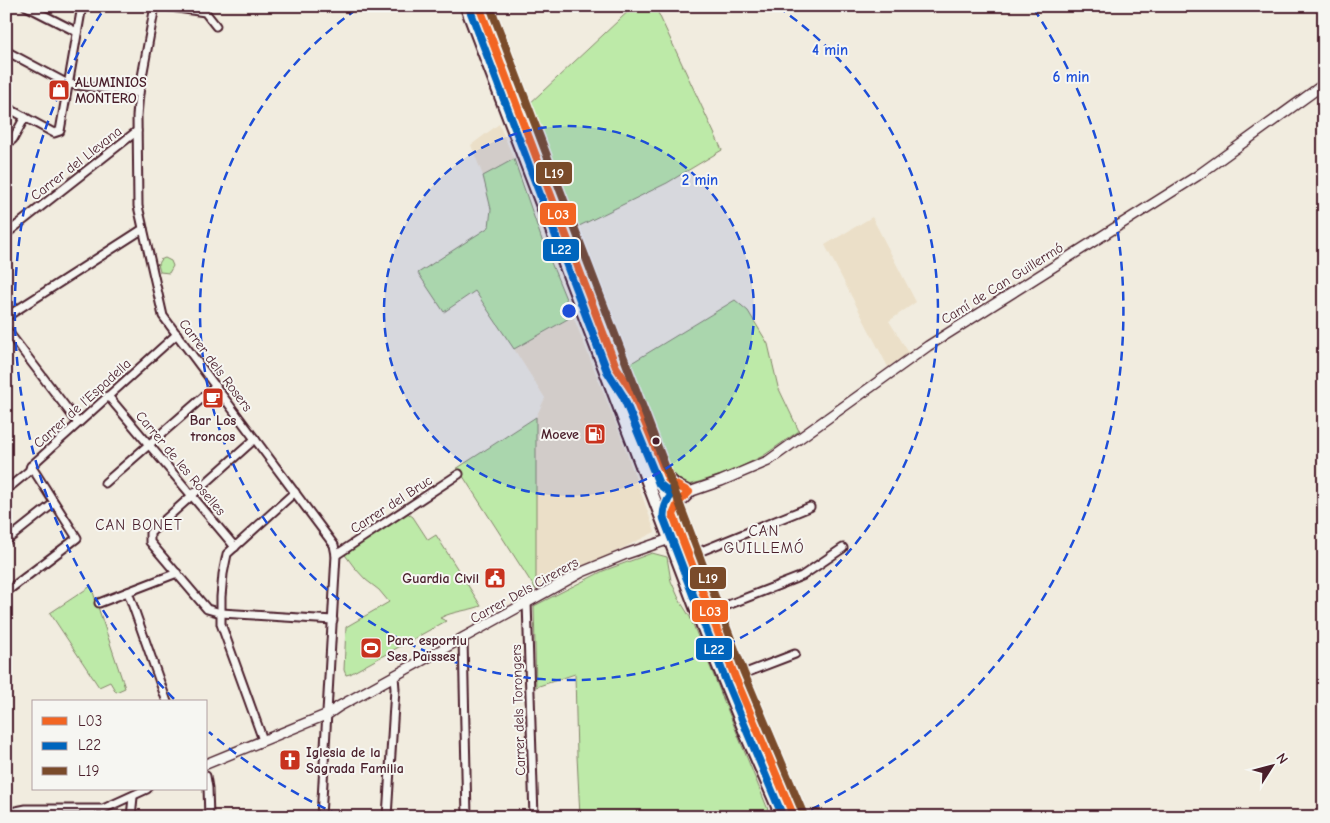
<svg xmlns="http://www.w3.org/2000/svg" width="1330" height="823" font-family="'Comic Neue',sans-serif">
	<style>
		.built { fill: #ebdfc8 }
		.green { fill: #bdeaa8; stroke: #84846a }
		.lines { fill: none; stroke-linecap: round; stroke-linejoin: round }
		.minor-casing { stroke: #4a1f2b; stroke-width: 11 }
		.tertiary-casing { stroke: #4a1f2b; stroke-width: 12 }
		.primary-casing { stroke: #4a1f2b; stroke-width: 15 }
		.minor { stroke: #f6f6f2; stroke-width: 7 }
		.tertiary { stroke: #f6f6f2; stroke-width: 9 }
		.primary { stroke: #f6f6f2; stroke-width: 11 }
		.bus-1-casing { stroke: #f6f6f2; stroke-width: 11 }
		.bus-2-casing { stroke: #f6f6f2; stroke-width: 11 }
		.bus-3-casing { stroke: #f6f6f2; stroke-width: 11 }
		.bus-1 { stroke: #f26522; stroke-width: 8 }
		.bus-2 { stroke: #0065bd; stroke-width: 8 }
		.bus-3 { stroke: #7a4b2a; stroke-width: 8 }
		.ring { fill: none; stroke: #1d4ed8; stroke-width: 2.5; stroke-dasharray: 9 6 }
		.bus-dot { fill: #4a1f2b; stroke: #f6f6f2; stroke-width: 2 }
		.labels { text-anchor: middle; stroke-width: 4; stroke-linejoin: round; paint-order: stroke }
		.poi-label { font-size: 14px; font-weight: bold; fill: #4a1f2b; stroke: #f6f6f2; text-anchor: start }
		.street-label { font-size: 14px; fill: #4a1f2b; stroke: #f6f6f2 }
		.neighbourhood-label { font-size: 15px; letter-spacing: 1px; fill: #4a1f2b; stroke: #f6f6f2 }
		.centre { fill: #1d4ed8; stroke: #f6f6f2; stroke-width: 2.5 }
		.ring-label { font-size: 15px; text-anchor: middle; font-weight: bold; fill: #1d4ed8; stroke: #f6f6f2; stroke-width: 4; stroke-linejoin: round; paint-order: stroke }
		.line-badge { stroke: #f6f6f2; stroke-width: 2 }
		.badge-label { font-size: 14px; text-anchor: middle; font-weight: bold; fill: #fff }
	</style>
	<rect width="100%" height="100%" fill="#f1ecdf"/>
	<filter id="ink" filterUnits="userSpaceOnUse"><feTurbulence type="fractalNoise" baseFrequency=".02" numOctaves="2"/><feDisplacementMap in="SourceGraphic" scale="10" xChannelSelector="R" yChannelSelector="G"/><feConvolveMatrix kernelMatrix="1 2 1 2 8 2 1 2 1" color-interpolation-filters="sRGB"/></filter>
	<g filter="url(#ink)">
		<g class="built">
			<path d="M499 124 514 159 483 176 471 145Z"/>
			<path d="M872 217 916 302 889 321 909 353 888 367 825 245Z"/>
			<path d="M573 316 620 434 655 532 599 560 536 590V417L545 398 514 349Z"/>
		</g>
		<g class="green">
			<path d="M634 6H655L722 150 667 183 573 229 527 106Z"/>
			<path d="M514 159 543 243 573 316 514 349 475 291 444 312 418 273 489 227 491 209 483 176Z"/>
			<path d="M165 258 171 261 173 266 169 273 160 272 158 264 160 260Z"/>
			<path d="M735 300 748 311 768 344 778 387 799 431 763 456 728 473 689 485 678 479 670 470 652 418 628 365Z"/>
			<path d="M536 417V590L459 470 456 469Z"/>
			<path d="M402 509 413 517 428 540 436 535 481 606C468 611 453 611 440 618L446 621 350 674 346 675 344 670 346 627 389 602 379 590 366 580 354 567 340 548Z"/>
			<path d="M652 553 667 557 671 581 680 601 690 617 771 817H580L577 756 575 674 536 687 534 606 603 571Z"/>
			<path d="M91 586 125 688 116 692 110 682 99 687 50 613Z"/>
		</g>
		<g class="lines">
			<g class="minor-casing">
				<g id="minor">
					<path d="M26 6 77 32"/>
					<path d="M155 6 139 93 137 116 138 206 163 316 334 545 336 555 321 817"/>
					<path d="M164 6 205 12 216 26"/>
					<path d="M6 51 68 84 139 93"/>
					<path d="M6 107 54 133 60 131 82 6"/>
					<path d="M6 145 13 139 25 117"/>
					<path d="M6 234 137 131"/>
					<path d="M6 317 143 229"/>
					<path d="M6 329 78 423"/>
					<path d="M108 396 235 547"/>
					<path d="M255 439 150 533V542L207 609 221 613 333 620"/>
					<path d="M105 483 216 386"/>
					<path d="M6 490 29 471 31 466 177 334"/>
					<path d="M6 541 54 503"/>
					<path d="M336 555 459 474"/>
					<path d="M689 556 810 507"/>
					<path d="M6 592 77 538 31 466"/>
					<path d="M128 592 167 702"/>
					<path d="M527 602 534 817"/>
					<path d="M99 603 177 573"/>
					<path d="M710 612 802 576 843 548"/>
					<path d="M463 639 467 817"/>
					<path d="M735 677 795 654"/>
					<path d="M263 740 221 624V597L223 574 227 554 295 492"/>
					<path d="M206 776 208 788 209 817"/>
					<path d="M6 813 26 809H103L147 789"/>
					<path d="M131 817 133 797"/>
					<path d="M387 817 395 689 394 676"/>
				</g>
			</g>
			<g class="tertiary-casing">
				<g id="tertiary">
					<path d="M689 492 721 481 768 461 928 346 1197 176 1324 84"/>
					<path d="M206 764 328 714 338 707 582 572 626 554 670 539"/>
				</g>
			</g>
			<g class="primary-casing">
				<g id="primary">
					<path d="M466 6 713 653 746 734 782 817"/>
					<path d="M479 6 735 677 794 817"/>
					<path d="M661 465C668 480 673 486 689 492L678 503 673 515"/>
				</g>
			</g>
			<use href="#minor" class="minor"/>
			<use href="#tertiary" class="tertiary"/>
			<use href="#primary" class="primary"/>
			<g class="bus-1-casing">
				<path id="bus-1" d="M479 6 616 367 632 391 668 479 674 484 689 492 678 503 673 515 735 677 794 817"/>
			</g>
			<g class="bus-2-casing">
				<path id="bus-2" d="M470 10 607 371 623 396 659 484 672 494C667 500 662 511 664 519L726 681 783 817"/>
			</g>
			<g class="bus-3-casing">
				<path id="bus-3" d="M490 6 744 673 803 813"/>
			</g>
			<use href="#bus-1" class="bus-1"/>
			<use href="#bus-2" class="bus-2"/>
			<use href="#bus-3" class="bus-3"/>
		</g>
	</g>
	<circle cx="569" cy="311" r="185" fill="#1d4ed8" fill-opacity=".12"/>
	<g class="ring">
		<circle cx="569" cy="311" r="185"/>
		<path d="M778 7A369 369 0 1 1 360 7"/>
		<path d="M339 815A554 554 0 0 1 209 732M174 699A554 554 0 0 1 104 9M1034 9A554 554 0 0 1 799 815"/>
	</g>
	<defs>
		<g id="shop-square" transform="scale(1.125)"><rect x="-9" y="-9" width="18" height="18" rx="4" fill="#c8321e" stroke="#f6f6f2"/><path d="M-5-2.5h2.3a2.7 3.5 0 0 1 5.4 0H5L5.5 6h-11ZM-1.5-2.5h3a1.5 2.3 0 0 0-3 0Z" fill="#fff"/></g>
		<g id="cafe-square" transform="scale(1.125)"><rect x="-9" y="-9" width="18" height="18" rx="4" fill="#c8321e" stroke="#f6f6f2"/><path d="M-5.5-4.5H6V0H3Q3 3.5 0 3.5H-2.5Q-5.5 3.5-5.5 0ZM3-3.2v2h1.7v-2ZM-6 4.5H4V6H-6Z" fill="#fff"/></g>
		<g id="fuel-square" transform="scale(1.125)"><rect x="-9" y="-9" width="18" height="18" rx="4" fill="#c8321e" stroke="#f6f6f2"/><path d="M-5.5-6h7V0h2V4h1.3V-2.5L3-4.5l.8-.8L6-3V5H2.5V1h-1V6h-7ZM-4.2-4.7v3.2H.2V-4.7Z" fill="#fff"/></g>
		<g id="civic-square" transform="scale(1.125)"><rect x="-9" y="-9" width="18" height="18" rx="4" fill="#c8321e" stroke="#f6f6f2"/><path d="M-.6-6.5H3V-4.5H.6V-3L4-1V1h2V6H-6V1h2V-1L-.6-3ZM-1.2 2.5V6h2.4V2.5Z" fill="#fff"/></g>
		<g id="stadium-square" transform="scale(1.125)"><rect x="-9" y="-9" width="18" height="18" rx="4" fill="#c8321e" stroke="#f6f6f2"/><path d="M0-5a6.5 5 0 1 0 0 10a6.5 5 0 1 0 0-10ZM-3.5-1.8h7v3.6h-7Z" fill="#fff"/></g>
		<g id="church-square" transform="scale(1.125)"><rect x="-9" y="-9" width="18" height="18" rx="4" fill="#c8321e" stroke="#f6f6f2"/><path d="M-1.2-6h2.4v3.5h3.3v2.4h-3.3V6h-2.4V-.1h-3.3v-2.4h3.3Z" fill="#fff"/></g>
	</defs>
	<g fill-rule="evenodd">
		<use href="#shop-square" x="59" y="90"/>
		<use href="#cafe-square" x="213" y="398"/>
		<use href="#fuel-square" x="595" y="434"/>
		<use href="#civic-square" x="495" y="578"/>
		<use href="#stadium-square" x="371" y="648"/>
		<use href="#church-square" x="290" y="760"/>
	</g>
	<circle class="bus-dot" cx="656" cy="441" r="4.5"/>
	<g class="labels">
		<g class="poi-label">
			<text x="75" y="87">ALUMINIOS<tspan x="75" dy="16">MONTERO</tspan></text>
			<text x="213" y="425" text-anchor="middle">Bar Los<tspan x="213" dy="16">troncos</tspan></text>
			<text x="579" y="439" text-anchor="end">Moeve</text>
			<text x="479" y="583" text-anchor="end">Guardia Civil</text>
			<text x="387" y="645">Parc esportiu<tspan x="387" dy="16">Ses Païsses</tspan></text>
			<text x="306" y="757">Iglesia de la<tspan x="306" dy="16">Sagrada Familia</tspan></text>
		</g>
		<g class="street-label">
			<text transform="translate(76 163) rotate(-38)" y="5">Carrer del Llevana</text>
			<text transform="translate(1002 283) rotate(-32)" y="5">Camí de Can Guillermó</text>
			<text transform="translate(216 365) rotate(53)" y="5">Carrer dels Rosers</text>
			<text transform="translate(82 403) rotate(-42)" y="5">Carrer de l'Espadella</text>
			<text transform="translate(181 463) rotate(50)" y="5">Carrer de les Roselles</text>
			<text transform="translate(391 504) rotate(-33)" y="5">Carrer del Bruc</text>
			<text transform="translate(524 590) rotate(-29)" y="5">Carrer Dels Cirerers</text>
			<text transform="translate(518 710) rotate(-92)" y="5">Carrer dels Torongers</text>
		</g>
		<g class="neighbourhood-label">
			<text x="139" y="530">CAN BONET</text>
			<text x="764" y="536">CAN<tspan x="764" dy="17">GUILLEMÓ</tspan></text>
		</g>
	</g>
	<circle cx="569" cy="311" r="8" class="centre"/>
	<g class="ring-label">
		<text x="830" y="55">4 min</text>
		<text x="1071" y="82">6 min</text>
		<text x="700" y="185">2 min</text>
	</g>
	<g class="line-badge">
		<rect x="535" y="161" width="38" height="24" rx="5" fill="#7a4b2a"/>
		<rect x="539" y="202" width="38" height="24" rx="5" fill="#f26522"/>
		<rect x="542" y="238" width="38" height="24" rx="5" fill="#0065bd"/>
		<rect x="689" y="566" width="38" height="24" rx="5" fill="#7a4b2a"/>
		<rect x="691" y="599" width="38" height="24" rx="5" fill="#f26522"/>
		<rect x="695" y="637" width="38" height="24" rx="5" fill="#0065bd"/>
	</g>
	<g class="badge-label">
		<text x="554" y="178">L19</text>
		<text x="558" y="219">L03</text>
		<text x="561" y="254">L22</text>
		<text x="708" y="583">L19</text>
		<text x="710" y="616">L03</text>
		<text x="714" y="654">L22</text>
	</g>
	<rect width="1330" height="823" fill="none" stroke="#f6f6f2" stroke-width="25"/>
	<rect x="12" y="12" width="1305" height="798" fill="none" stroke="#4a1f2b" stroke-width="2" filter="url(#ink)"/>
	<rect x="32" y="700" width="175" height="90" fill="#f6f6f2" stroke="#b1a0a2"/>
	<rect x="42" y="717" width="25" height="8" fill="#f26522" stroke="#b1a0a2"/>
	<text x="78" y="726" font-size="15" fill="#4a1f2b">L03</text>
	<rect x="42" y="742" width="25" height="8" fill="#0065bd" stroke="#b1a0a2"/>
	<text x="78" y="750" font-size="15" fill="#4a1f2b">L22</text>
	<rect x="42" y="767" width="25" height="8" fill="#7a4b2a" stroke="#b1a0a2"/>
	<text x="78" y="776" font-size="15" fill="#4a1f2b">L19</text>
	<g transform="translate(1272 766) rotate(54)" stroke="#f6f6f2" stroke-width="4" paint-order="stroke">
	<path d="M0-4L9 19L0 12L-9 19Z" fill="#4a1f2b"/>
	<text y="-8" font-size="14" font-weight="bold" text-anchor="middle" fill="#4a1f2b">N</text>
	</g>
</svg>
